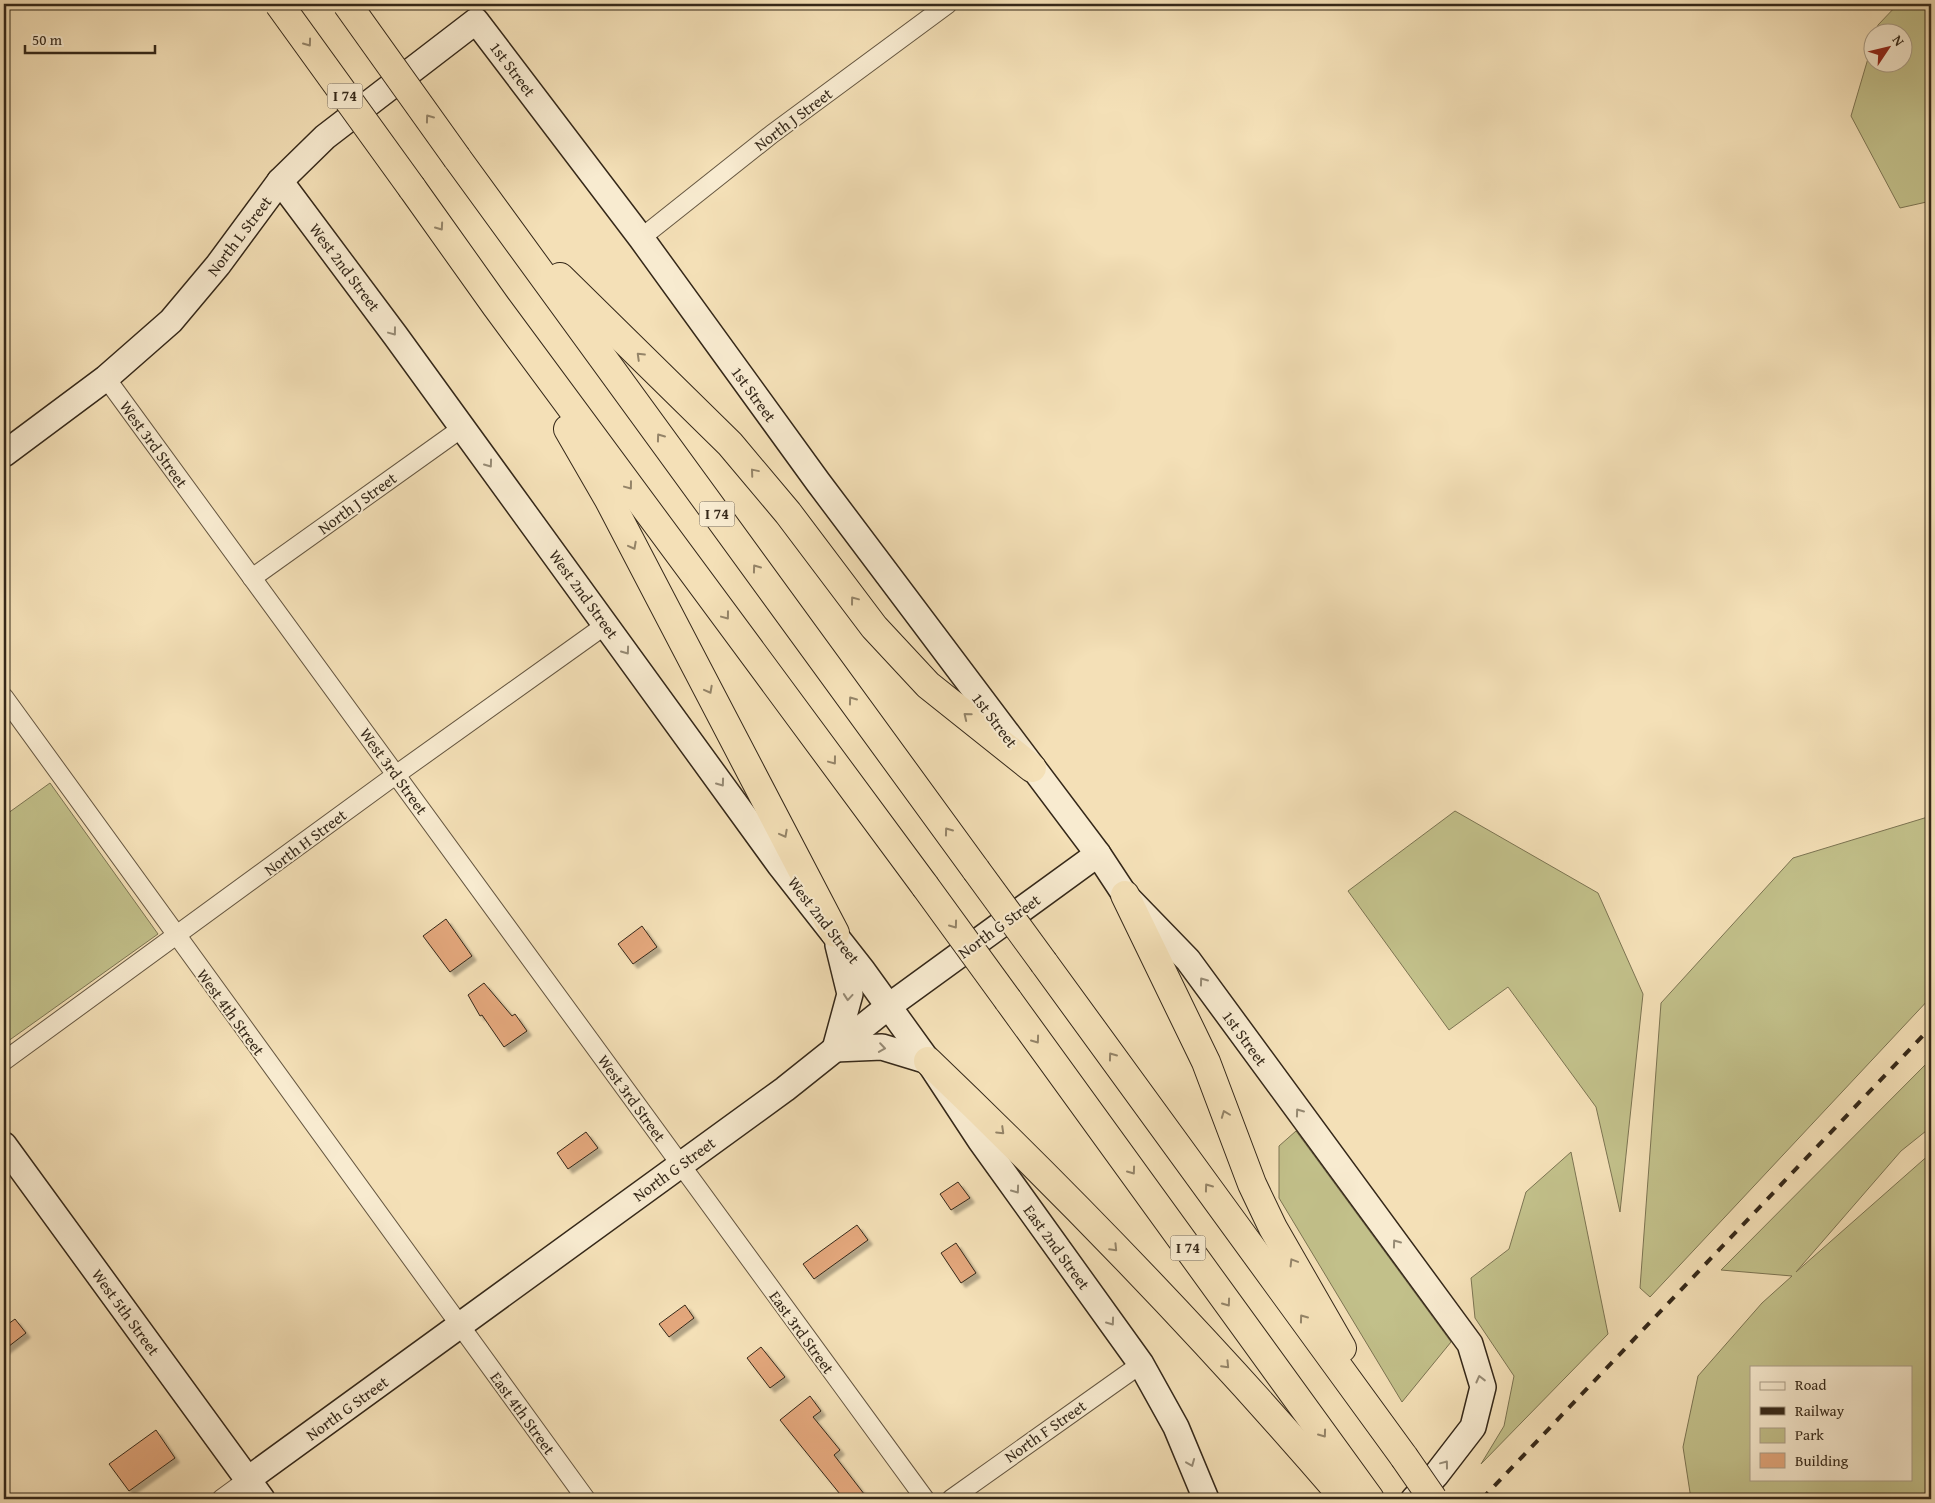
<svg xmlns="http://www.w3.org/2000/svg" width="1935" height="1503" font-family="'Gentium Book Plus',serif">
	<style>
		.green { fill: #c2c08a; stroke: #7c7452; fill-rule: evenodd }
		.building { fill: #e3a77c; stroke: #352819; filter: url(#shadow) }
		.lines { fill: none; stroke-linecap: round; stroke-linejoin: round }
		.street-casing { stroke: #655640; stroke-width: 20 }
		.secondary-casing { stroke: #352819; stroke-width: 28 }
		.highway-casing { stroke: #352819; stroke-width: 30 }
		.street { stroke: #f8ebd0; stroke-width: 18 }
		.secondary { stroke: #f8ebd0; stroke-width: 25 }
		.highway { stroke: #f4e0b7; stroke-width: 28 }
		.rail { stroke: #352819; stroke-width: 4; stroke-dasharray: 9 9; stroke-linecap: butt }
		.highway-bridge-casing { stroke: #352819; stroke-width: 30; stroke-linecap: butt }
		.highway-bridge { stroke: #f4e0b7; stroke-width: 28 }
		.oneway { stroke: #948468 }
		.oneway2 { stroke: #968a74 }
		.labels { text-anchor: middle; stroke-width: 4; stroke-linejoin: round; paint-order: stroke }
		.shield { fill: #f8ebd0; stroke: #706250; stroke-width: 1 }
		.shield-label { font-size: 15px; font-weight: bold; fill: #352819 }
		.street-label { font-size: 16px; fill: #352819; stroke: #f8ebd0 }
	</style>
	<defs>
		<filter id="shadow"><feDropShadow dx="4.5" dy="4.5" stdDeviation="1" flood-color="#0004"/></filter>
	</defs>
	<rect width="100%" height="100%" fill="#f4e0b7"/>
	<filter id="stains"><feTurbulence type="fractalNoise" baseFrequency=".004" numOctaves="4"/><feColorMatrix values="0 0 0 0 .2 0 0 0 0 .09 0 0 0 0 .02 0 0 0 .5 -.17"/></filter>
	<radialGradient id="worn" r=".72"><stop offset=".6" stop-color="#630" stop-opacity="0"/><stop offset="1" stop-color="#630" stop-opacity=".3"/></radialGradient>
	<g class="green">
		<path d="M1898 4H1931V201L1900 208 1851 116 1872 45V62H1902V32H1876L1878 25Z"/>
		<path d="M50 783 158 934 4 1044V816Z"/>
		<path d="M1455 811 1598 893 1643 994 1620 1212 1596 1107 1508 987 1449 1030 1348 891Z"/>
		<path d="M1931 816V997L1650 1297 1640 1288 1661 1003 1793 858Z"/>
		<path d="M1931 1059V1127L1901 1151 1796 1272 1931 1153V1499H1691L1683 1447 1698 1376 1762 1303 1792 1276 1721 1270ZM1751 1367H1911V1479H1751Z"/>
		<path d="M1296 1131 1451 1342 1402 1402 1279 1198V1146Z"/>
		<path d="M1571 1152 1608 1334 1481 1464 1504 1426 1514 1376 1475 1318 1471 1278 1509 1249 1526 1192Z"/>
	</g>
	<g class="building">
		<path d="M446 919 472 956 450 972 423 936Z"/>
		<path d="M642 926 657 947 633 964 618 944Z"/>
		<path d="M484 983 512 1016 515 1014 527 1031 504 1047 482 1015 480 1016 468 995Z"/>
		<path d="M586 1132 598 1148 568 1169 557 1153Z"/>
		<path d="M958 1182 970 1198 951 1210 940 1194Z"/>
		<path d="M857 1225 868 1240 814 1279 803 1264Z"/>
		<path d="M956 1243 976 1273 961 1283 941 1253Z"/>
		<path d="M685 1305 694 1318 669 1337 659 1324Z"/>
		<path d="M15 1319 26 1333 4 1350V1327Z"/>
		<path d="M761 1347 785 1377 770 1388 747 1358Z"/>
		<path d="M810 1396 821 1411 813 1417 840 1450 834 1455 868 1499H844L780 1420Z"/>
		<path d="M156 1430 175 1458 129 1491 109 1464Z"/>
	</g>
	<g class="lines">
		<g class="street-casing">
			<g id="street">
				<path d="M641 238 772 134 948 4"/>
				<path d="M106 378 925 1499"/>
				<path d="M252 578 462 428"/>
				<path d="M4 697 586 1499"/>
				<path d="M4 1061 397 774 607 624"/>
				<path d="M221 1499 247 1480"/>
				<path d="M951 1499 1141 1364"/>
			</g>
		</g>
		<g class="secondary-casing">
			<g id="secondary">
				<path d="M280 181 395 335 779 864 863 971 928 1061 980 1140 1141 1364 1176 1427 1206 1499"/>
				<path d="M4 454 106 378 171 321 218 265 280 181 325 137 476 21 641 238 818 482 1098 854 1125 895 1188 960 1470 1344 1483 1387 1473 1427 1436 1475 1414 1499"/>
				<path d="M838 945 850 994 835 1049 882 1047 928 1061"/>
				<path d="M4 1145 262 1499"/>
				<path d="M247 1480 785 1089 889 1006 1098 854"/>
			</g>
		</g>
		<g class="highway-casing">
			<g id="highway">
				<path d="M457 158 976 870"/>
				<path d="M412 188 496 306 925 886"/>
				<path d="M560 277 730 444 788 513 874 627 928 685 1032 768"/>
				<path d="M568 429 609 500 835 933"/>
				<path d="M1125 895 1206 1062 1252 1184 1273 1228 1342 1348"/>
				<path d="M1044 963 1404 1457"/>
				<path d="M1008 1000 1370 1499"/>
				<path d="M928 1061C1073 1200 1214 1346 1345 1499"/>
			</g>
		</g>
		<use href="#street" class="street"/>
		<use href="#secondary" class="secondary"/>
		<use href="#highway" class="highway"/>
		<path class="rail" d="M1482 1499 1931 1027"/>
		<g class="highway-bridge-casing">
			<g id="highway-bridge">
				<path d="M279 4 412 188"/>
				<path d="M347 4 457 158"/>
				<path d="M976 870 1044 963"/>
				<path d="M925 886 1008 1000"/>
				<path d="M1404 1457 1433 1499"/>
			</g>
		</g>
		<use href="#highway-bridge" class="highway-bridge"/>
	</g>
	<defs><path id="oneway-chevron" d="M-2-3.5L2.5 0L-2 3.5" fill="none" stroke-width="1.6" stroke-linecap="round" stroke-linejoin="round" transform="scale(1.25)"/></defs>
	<g class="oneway">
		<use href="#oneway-chevron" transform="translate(308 43) rotate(54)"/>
		<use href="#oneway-chevron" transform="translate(429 118) rotate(-126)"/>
		<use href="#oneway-chevron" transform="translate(440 227) rotate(55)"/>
		<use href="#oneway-chevron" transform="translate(640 356) rotate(-136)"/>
		<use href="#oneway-chevron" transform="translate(660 437) rotate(-126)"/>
		<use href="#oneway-chevron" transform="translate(754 472) rotate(-130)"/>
		<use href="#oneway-chevron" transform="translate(629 486) rotate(53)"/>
		<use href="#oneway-chevron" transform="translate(633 546) rotate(62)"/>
		<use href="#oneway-chevron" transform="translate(756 568) rotate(-126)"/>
		<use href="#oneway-chevron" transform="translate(854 600) rotate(-127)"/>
		<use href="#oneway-chevron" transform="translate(726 616) rotate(53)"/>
		<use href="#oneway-chevron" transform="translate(709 690) rotate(62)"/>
		<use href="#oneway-chevron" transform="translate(852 700) rotate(-126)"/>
		<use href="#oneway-chevron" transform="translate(967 716) rotate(-141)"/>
		<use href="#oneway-chevron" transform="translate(833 761) rotate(53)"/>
		<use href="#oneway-chevron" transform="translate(948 831) rotate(-126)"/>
		<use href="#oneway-chevron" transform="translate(784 834) rotate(62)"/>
		<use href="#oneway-chevron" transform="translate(954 925) rotate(54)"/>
		<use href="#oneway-chevron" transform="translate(1036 1040) rotate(54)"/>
		<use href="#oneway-chevron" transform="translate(1112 1056) rotate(-126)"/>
		<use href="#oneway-chevron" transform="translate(1225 1114) rotate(-111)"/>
		<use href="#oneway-chevron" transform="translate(1001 1131) rotate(44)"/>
		<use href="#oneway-chevron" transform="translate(1132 1171) rotate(54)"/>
		<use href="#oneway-chevron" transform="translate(1208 1187) rotate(-126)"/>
		<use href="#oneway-chevron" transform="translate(1114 1248) rotate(46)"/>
		<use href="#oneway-chevron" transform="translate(1293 1262) rotate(-121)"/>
		<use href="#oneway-chevron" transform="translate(1227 1303) rotate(54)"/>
		<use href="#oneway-chevron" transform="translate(1303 1318) rotate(-126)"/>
		<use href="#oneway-chevron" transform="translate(1226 1365) rotate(46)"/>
		<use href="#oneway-chevron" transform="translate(1323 1434) rotate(54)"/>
	</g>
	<g class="oneway2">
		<use href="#oneway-chevron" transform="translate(393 332) rotate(53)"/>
		<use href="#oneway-chevron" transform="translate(489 464) rotate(54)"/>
		<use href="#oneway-chevron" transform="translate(626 651) rotate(54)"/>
		<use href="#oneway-chevron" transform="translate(721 783) rotate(54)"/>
		<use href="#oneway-chevron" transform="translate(1203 981) rotate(-126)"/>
		<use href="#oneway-chevron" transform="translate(848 997) rotate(95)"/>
		<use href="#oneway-chevron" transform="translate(882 1048) rotate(8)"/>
		<use href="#oneway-chevron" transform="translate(1299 1112) rotate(-126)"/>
		<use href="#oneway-chevron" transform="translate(1016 1190) rotate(54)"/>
		<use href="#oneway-chevron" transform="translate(1396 1243) rotate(-126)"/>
		<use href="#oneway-chevron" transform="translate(1111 1322) rotate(54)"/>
		<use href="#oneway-chevron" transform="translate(1480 1379) rotate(-104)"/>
		<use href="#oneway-chevron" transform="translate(1191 1463) rotate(68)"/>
		<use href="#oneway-chevron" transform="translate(1445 1464) rotate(-53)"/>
	</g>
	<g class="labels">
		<g class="shield">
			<rect x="327.5" y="83.5" width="35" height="25" rx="4"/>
			<rect x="699.5" y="501.5" width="35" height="25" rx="4"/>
			<rect x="1170.5" y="1235.5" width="35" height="25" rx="4"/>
		</g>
		<g class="shield-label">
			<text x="345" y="101">I 74</text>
			<text x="717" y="519">I 74</text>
			<text x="1188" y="1253">I 74</text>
		</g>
		<g class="street-label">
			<text transform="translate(513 69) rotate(53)" y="6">1st Street</text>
			<text transform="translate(793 119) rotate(-37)" y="6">North J Street</text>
			<text transform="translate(239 236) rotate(-53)" y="6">North L Street</text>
			<text transform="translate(345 267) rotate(53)" y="6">West 2nd Street</text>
			<text transform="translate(754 394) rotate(54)" y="6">1st Street</text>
			<text transform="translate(154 444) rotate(54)" y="6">West 3rd Street</text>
			<text transform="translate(357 503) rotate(-36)" y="6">North J Street</text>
			<text transform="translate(584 594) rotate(54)" y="6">West 2nd Street</text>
			<text transform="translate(995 720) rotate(53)" y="6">1st Street</text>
			<text transform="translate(394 771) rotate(54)" y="6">West 3rd Street</text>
			<text transform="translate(305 842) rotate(-37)" y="6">North H Street</text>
			<text transform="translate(824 920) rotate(52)" y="6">West 2nd Street</text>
			<text transform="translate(999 926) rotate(-36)" y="6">North G Street</text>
			<text transform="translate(231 1012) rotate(54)" y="6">West 4th Street</text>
			<text transform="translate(1245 1038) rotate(54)" y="6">1st Street</text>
			<text transform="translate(632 1098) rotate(54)" y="6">West 3rd Street</text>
			<text transform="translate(674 1169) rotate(-36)" y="6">North G Street</text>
			<text transform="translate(1057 1247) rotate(54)" y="6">East 2nd Street</text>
			<text transform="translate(126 1312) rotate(54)" y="6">West 5th Street</text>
			<text transform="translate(802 1332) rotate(54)" y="6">East 3rd Street</text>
			<text transform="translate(347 1408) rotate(-36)" y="6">North G Street</text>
			<text transform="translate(523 1413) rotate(54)" y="6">East 4th Street</text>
			<text transform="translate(1045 1431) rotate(-35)" y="6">North F Street</text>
		</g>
	</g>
	<rect width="1935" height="1503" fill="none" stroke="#f4e0b7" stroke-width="20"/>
	<rect x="5" y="5" width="1925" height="1493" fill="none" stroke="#352819" stroke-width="2.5"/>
	<rect x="10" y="10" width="1915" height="1483" fill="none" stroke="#352819"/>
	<rect x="1750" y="1366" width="162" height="115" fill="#f8ebd0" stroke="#aa9d87"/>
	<rect x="1760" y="1382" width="25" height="8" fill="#f8ebd0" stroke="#aa9d87"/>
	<text x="1795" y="1390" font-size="15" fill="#352819">Road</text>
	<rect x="1760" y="1407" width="25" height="8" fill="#352819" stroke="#aa9d87"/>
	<text x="1795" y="1416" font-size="15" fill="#352819">Railway</text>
	<rect x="1760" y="1428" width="25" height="15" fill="#c2c08a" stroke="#aa9d87"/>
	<text x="1795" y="1440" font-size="15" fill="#352819">Park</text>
	<rect x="1760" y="1453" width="25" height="15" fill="#e3a77c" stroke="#aa9d87"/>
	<text x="1795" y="1466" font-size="15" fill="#352819">Building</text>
	<g transform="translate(1888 48) rotate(55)"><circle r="24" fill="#f8ebd0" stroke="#aa9d87"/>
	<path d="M0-4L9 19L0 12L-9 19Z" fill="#8f2418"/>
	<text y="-8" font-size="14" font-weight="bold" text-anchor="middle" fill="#352819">N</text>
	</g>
	<path d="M25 45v8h130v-8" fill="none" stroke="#352819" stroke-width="2.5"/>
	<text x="32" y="45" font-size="15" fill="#352819" stroke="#f8ebd0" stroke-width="4" paint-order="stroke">50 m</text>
	<rect width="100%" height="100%" filter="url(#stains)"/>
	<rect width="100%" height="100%" fill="url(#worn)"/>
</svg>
